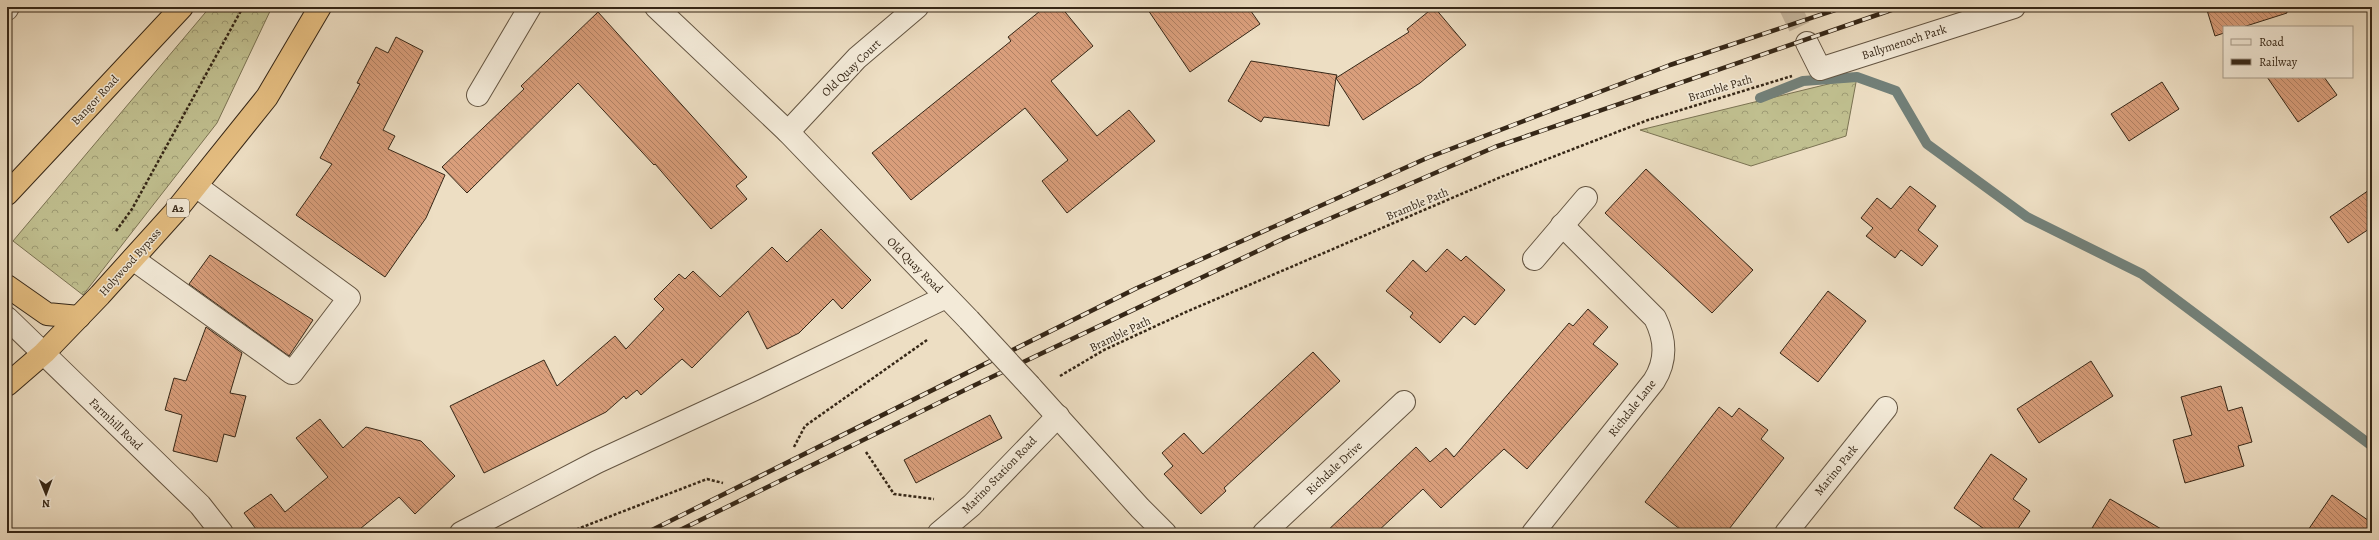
<svg xmlns="http://www.w3.org/2000/svg" width="2379" height="540" font-family="Alegreya,serif">
	<style>
		.forest { fill: url(#forest-crowns); stroke: #7b7353 }
		.lines { fill: none; stroke-linecap: round; stroke-linejoin: round }
		.stream { stroke: #728079; stroke-width: 10 }
		.building { fill: url(#building-back-hatch); stroke: #362717 }
		.minor-tunnel { stroke: #c8b9a1; stroke-width: 22; stroke-dasharray: 22 11; stroke-linecap: butt }
		.minor-casing { stroke: #645542; stroke-width: 24 }
		.highway-casing { stroke: #362717; stroke-width: 24 }
		.path { stroke: #362717; stroke-width: 2.5; stroke-dasharray: 3 2; stroke-linecap: butt }
		.minor { stroke: #f3ead8; stroke-width: 22 }
		.highway { stroke: #e6bf82; stroke-width: 22 }
		.rail-casing { stroke: #362717; stroke-width: 4.5 }
		.rail { stroke: #f3ead8; stroke-width: 3; stroke-dasharray: 9; stroke-linecap: butt }
		.minor-bridge-casing { stroke: #645542; stroke-width: 24; stroke-linecap: butt }
		.minor-bridge { stroke: #f3ead8; stroke-width: 22 }
		.labels { text-anchor: middle; stroke-width: 3; stroke-linejoin: round; paint-order: stroke }
		.shield { fill: #f3ead8; stroke: #6f6251; stroke-width: 1 }
		.shield-label { font-size: 11px; font-weight: bold; fill: #362717 }
		.street-label { font-size: 12px; fill: #362717; stroke: #f3ead8 }
	</style>
	<defs>
		<pattern id="forest-crowns" width="20" height="18" patternUnits="userSpaceOnUse"><rect width="20" height="18" fill="#c0bf8f"/><path d="M2 6a3 3 0 1 1 6 0M12 15a3 3 0 1 1 6 0" fill="none" stroke="#9d9b74"/></pattern>
		<pattern id="building-back-hatch" width="6" height="6" patternUnits="userSpaceOnUse"><rect width="6" height="6" fill="#d99e7b"/><path d="M-1 5l2 2M0 0l6 6M5-1l2 2" fill="none" stroke="#b18164"/></pattern>
	</defs>
	<rect width="100%" height="100%" fill="#eddec3"/>
	<filter id="stains"><feTurbulence type="fractalNoise" baseFrequency=".005" numOctaves="4"/><feColorMatrix values="0 0 0 0 .2 0 0 0 0 .09 0 0 0 0 .02 0 0 0 .5 -.17"/></filter>
	<radialGradient id="worn" r=".72"><stop offset=".6" stop-color="#630" stop-opacity="0"/><stop offset="1" stop-color="#630" stop-opacity=".3"/></radialGradient>
	<g class="forest">
		<path d="M210 7H272L217 123 83 295 13 241Z"/>
		<path d="M1857 77 1846 136 1751 166 1640 130Z"/>
	</g>
	<g class="lines">
		<path class="stream" d="M1760 98 1803 81 1857 77 1896 91 1927 144 2027 217 2142 274 2372 446"/>
	</g>
	<g class="building">
		<path d="M1045 7H1061L1093 46 1051 81 1097 136 1129 110 1155 141 1067 213 1042 181 1068 160 1025 108 911 200 872 153 1011 41 1008 37Z"/>
		<path d="M1146 7H1248L1260 24 1190 72Z"/>
		<path d="M1434 7 1466 45 1420 83 1363 120 1336 78 1329 126 1264 117 1261 122 1228 101 1251 61 1337 75 1336 78 1409 32 1407 29Z"/>
		<path d="M2206 7H2286L2287 13 2243 27H2224V33L2215 36Z"/>
		<path d="M598 12 747 177 736 186 747 199 711 229 655 164 654 165 578 83 467 193 442 167 524 89 521 86Z"/>
		<path d="M396 37 423 51 383 130 395 136 388 149 445 175 426 218 385 277 296 215 332 164 320 158 360 84 357 83 376 47 388 53Z"/>
		<path d="M2267 77H2324L2337 95 2298 122Z"/>
		<path d="M2162 82 2179 109 2129 141 2111 114Z"/>
		<path d="M1646 169 1753 270 1712 313 1605 213Z"/>
		<path d="M1910 186 1936 206 1918 230 1938 246 1922 266 1901 250 1895 258 1866 236 1873 228 1861 218 1877 198 1891 209Z"/>
		<path d="M2372 188V227L2348 243 2330 217Z"/>
		<path d="M821 229 871 280 842 309 833 299 799 333 767 349 748 311 692 368 682 359 641 395 637 390 626 399 624 396 606 412 484 473 450 406 544 360 557 386 615 336 626 349 664 309 654 299 679 274 685 279 693 271 720 297 772 247 787 262Z"/>
		<path d="M1447 249 1461 261 1466 256 1505 290 1475 325 1464 316 1440 343 1410 317 1413 313 1386 291 1413 260 1426 272Z"/>
		<path d="M210 255 313 320 289 356 189 284Z"/>
		<path d="M1828 291 1866 321 1818 382 1780 353Z"/>
		<path d="M1588 309 1608 327 1593 344 1618 364 1527 469 1504 449 1441 508 1423 489 1376 533H1325L1416 447 1430 462 1446 448 1454 457 1569 323 1573 326Z"/>
		<path d="M206 327 242 353 230 393 246 396 235 437 224 434 217 462 173 451 182 415 165 410 174 378 186 381Z"/>
		<path d="M1313 352 1340 381 1224 488 1226 491 1201 514 1164 474 1173 466 1162 453 1184 433 1203 454Z"/>
		<path d="M2091 361 2113 396 2039 443 2017 409Z"/>
		<path d="M2221 386 2228 411 2242 407 2252 442 2238 446 2244 466 2185 483 2173 440 2192 435 2181 397Z"/>
		<path d="M1719 407 1732 417 1739 408 1768 430 1761 439 1784 458 1726 533H1685L1645 502Z"/>
		<path d="M990 415 1002 438 916 483 904 460Z"/>
		<path d="M320 419 343 448 366 427 421 441 455 476 415 514 399 497 355 533H259L244 513 271 494 285 512 328 477 296 438Z"/>
		<path d="M1991 454 2027 479 2013 499 2030 511 2015 533H1990L1954 508Z"/>
		<path d="M2332 495 2372 523V533H2306Z"/>
		<path d="M2110 499 2168 533H2089Z"/>
	</g>
	<g class="lines">
		<path class="minor-tunnel" d="M1790 7 1807 43"/>
		<g class="minor-casing">
			<g id="minor">
				<path d="M656 7 788 132 969 320"/>
				<path d="M7 9 8 7"/>
				<path d="M1807 43 1820 69 2014 7"/>
				<path d="M478 95 530 7"/>
				<path d="M788 132 857 58 917 7"/>
				<path d="M133 259 292 373 349 298 196 186"/>
				<path d="M1534 259 1586 198"/>
				<path d="M7 318 200 505 222 533"/>
				<path d="M1030 386 1140 508 1165 533"/>
				<path d="M461 533 597 462 755 389 946 297"/>
				<path d="M939 533 972 505 1058 416"/>
				<path d="M1264 533 1404 402"/>
				<path d="M1533 533 1654 381C1667 360 1666 340 1655 318L1562 225"/>
				<path d="M1786 533 1886 408"/>
			</g>
		</g>
		<g class="highway-casing">
			<g id="highway">
				<path d="M7 194 182 7"/>
				<path d="M7 286 47 314 79 317"/>
				<path d="M7 385 44 353 100 295 174 213 267 97 320 7"/>
			</g>
		</g>
		<g class="path">
			<path d="M116 231 132 209 243 7"/>
			<path d="M1060 376 1104 350 1186 312 1501 177 1648 120 1792 76"/>
			<path d="M794 447 805 426 927 340"/>
			<path d="M866 452 894 494 934 499"/>
			<path d="M567 533 707 479 723 483"/>
		</g>
		<use href="#minor" class="minor"/>
		<use href="#highway" class="highway"/>
		<g class="rail-casing">
			<g id="rail">
				<path d="M646 533 1137 288 1427 158 1670 65 1844 7"/>
				<path d="M674 533 975 385 1285 238 1495 147 1900 7"/>
			</g>
		</g>
		<use href="#rail" class="rail"/>
		<g class="minor-bridge-casing">
			<path id="minor-bridge" d="M969 320 1030 386"/>
		</g>
		<use href="#minor-bridge" class="minor-bridge"/>
	</g>
	<g class="labels">
		<rect class="shield" x="167" y="199" width="22" height="18" rx="3"/>
		<g class="shield-label">
			<text x="178" y="212">A2</text>
		</g>
		<g class="street-label">
			<text transform="translate(1904 42) rotate(-18)" y="4">Ballymenoch Park</text>
			<text transform="translate(851 68) rotate(-44)" y="4">Old Quay Court</text>
			<text transform="translate(1720 88) rotate(-17)" y="4">Bramble Path</text>
			<text transform="translate(95 100) rotate(-47)" y="4">Bangor Road</text>
			<text transform="translate(1417 204) rotate(-23)" y="4">Bramble Path</text>
			<text transform="translate(130 262) rotate(-48)" y="4">Holywood Bypass</text>
			<text transform="translate(915 265) rotate(45)" y="4">Old Quay Road</text>
			<text transform="translate(1120 334) rotate(-26)" y="4">Bramble Path</text>
			<text transform="translate(1632 408) rotate(-52)" y="4">Richdale Lane</text>
			<text transform="translate(116 424) rotate(44)" y="4">Farmhill Road</text>
			<text transform="translate(1334 468) rotate(-43)" y="4">Richdale Drive</text>
			<text transform="translate(1836 470) rotate(-51)" y="4">Marino Park</text>
			<text transform="translate(999 475) rotate(-46)" y="4">Marino Station Road</text>
		</g>
	</g>
	<rect width="2379" height="540" fill="none" stroke="#eddec3" stroke-width="24"/>
	<rect x="8" y="8" width="2363" height="524" fill="none" stroke="#362717" stroke-width="2"/>
	<rect x="12" y="12" width="2355" height="516" fill="none" stroke="#362717"/>
	<rect x="2223" y="26" width="130" height="52" fill="#f3ead8" stroke="#a79c8b"/>
	<rect x="2231" y="39" width="20" height="6" fill="#f3ead8" stroke="#a79c8b"/>
	<text x="2259" y="46" font-size="12" fill="#362717">Road</text>
	<rect x="2231" y="59" width="20" height="6" fill="#362717" stroke="#a79c8b"/>
	<text x="2259" y="66" font-size="12" fill="#362717">Railway</text>
	<g transform="translate(46 494) rotate(179)" stroke="#f3ead8" stroke-width="3" paint-order="stroke">
	<path d="M0-3L7 15L0 10L-7 15Z" fill="#362717"/>
	<text y="-6" font-size="11" font-weight="bold" text-anchor="middle" fill="#362717">N</text>
	</g>
	<rect width="100%" height="100%" filter="url(#stains)"/>
	<rect width="100%" height="100%" fill="url(#worn)"/>
</svg>
